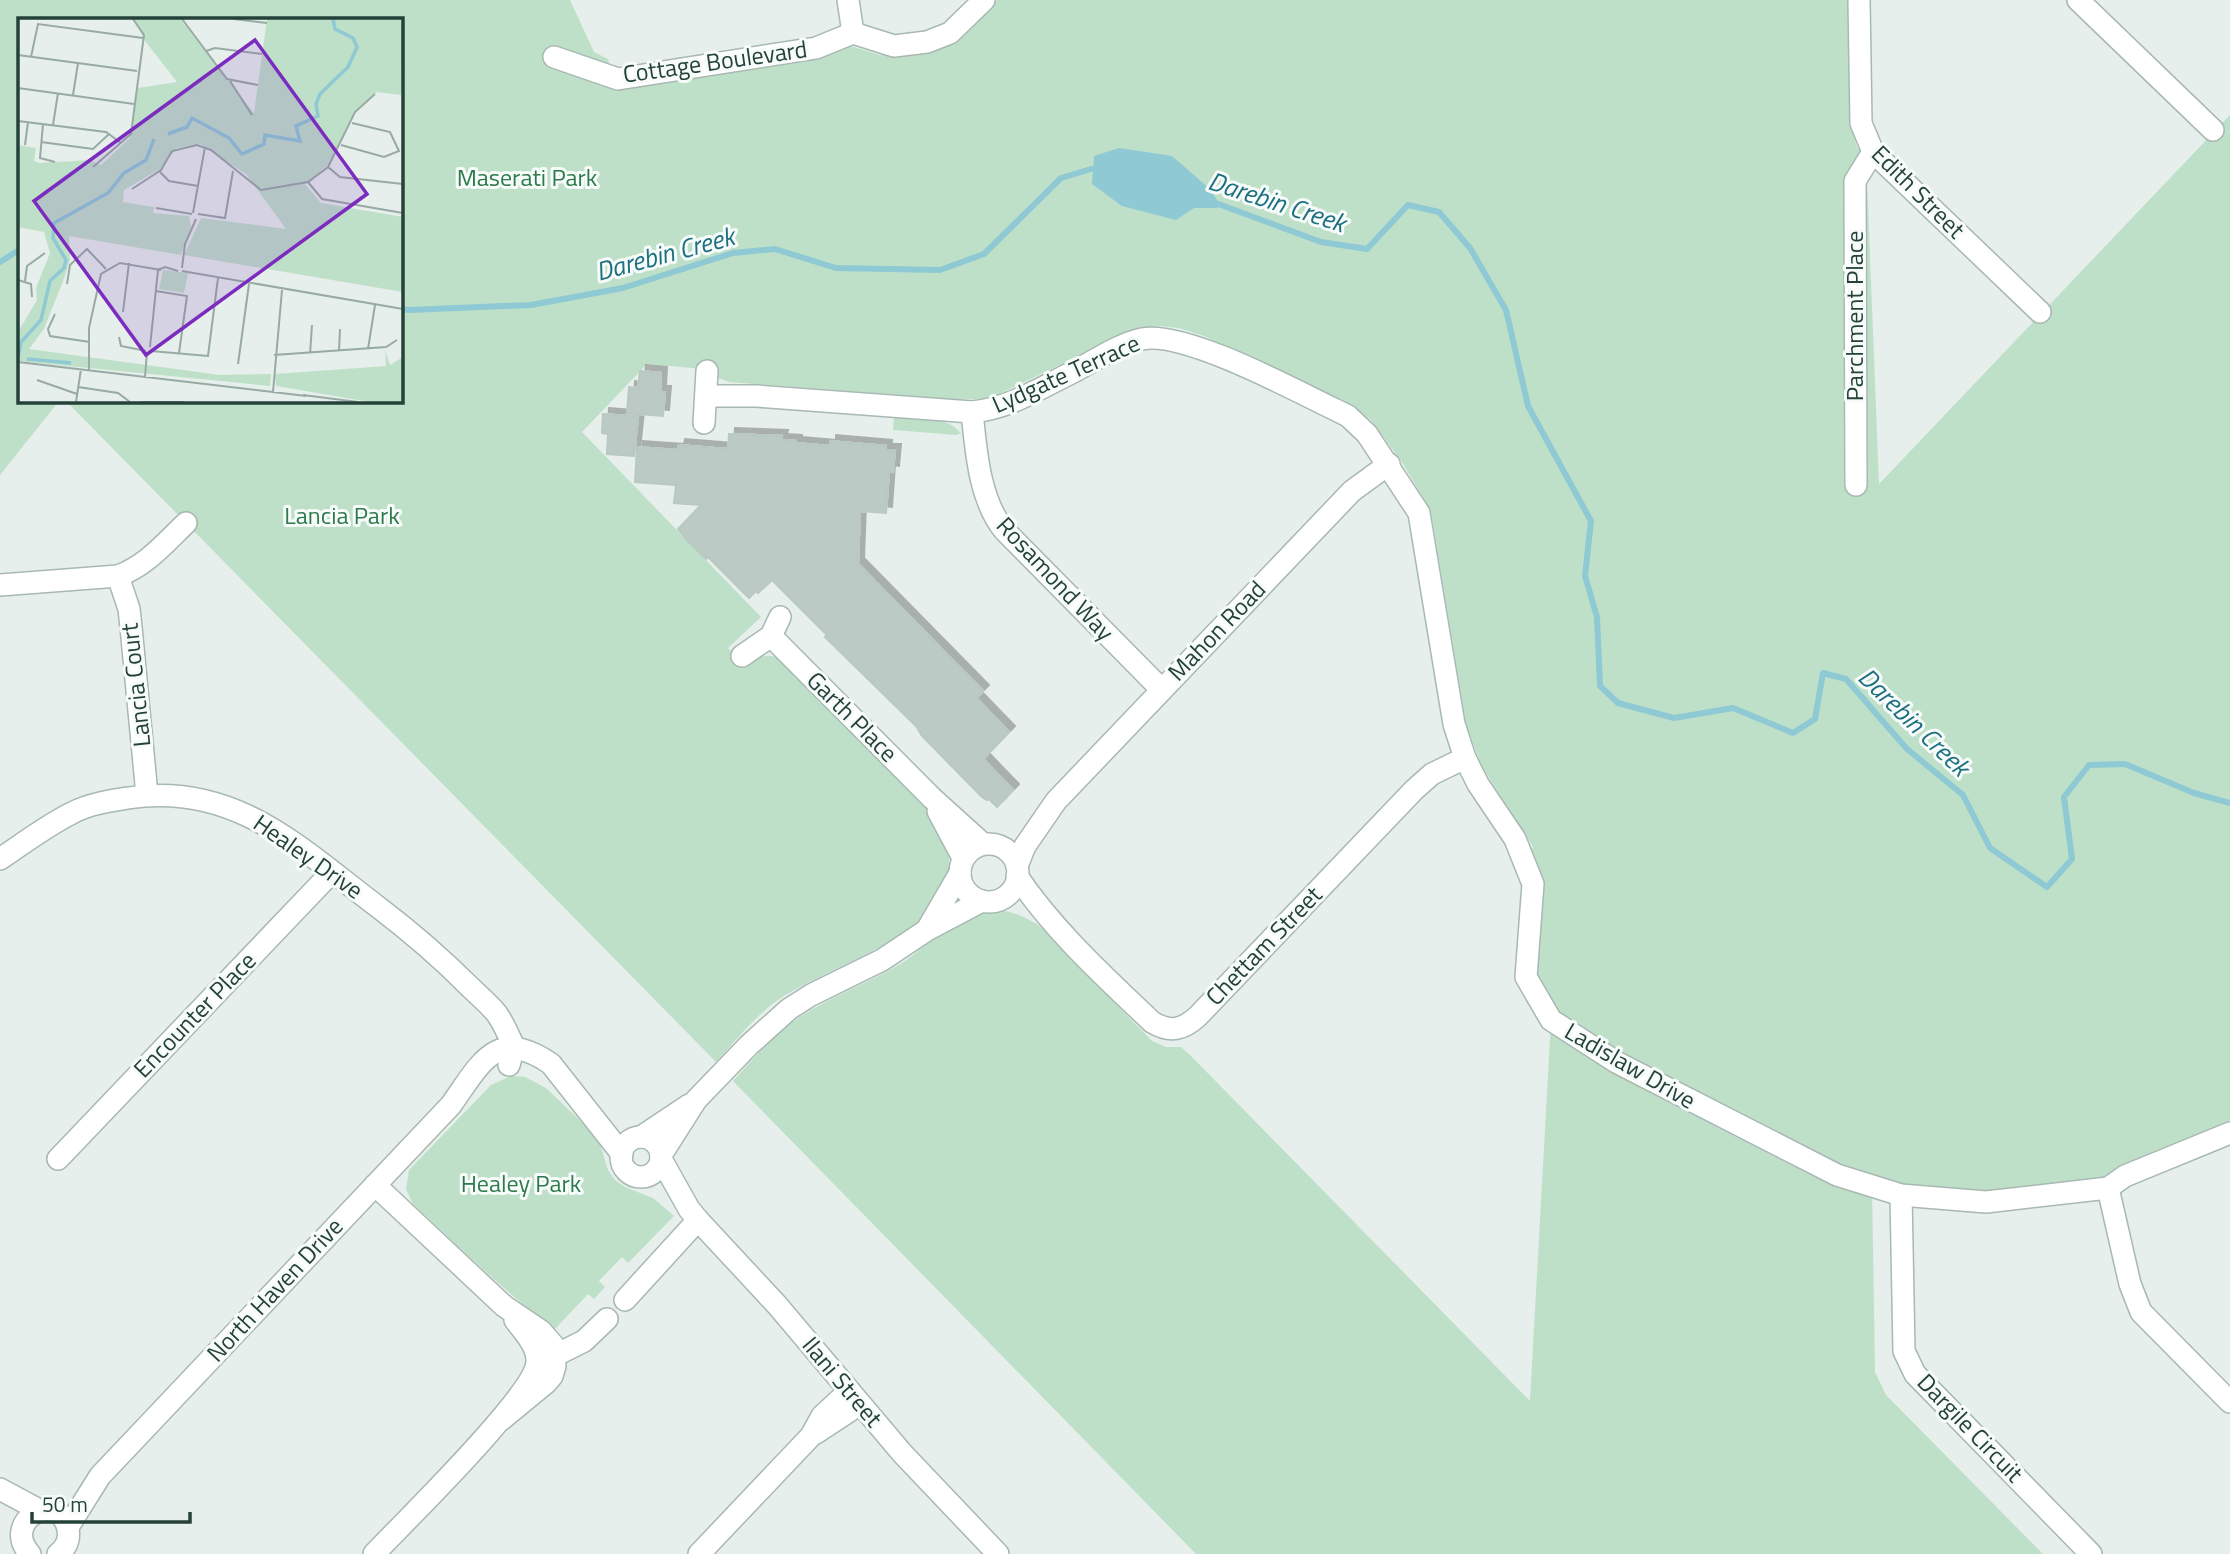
<svg xmlns="http://www.w3.org/2000/svg" width="2230" height="1554" font-family="'Titillium Web',sans-serif">
	<style>
		.green { fill: #bfe0c8 }
		.water { fill: #8ec9d4 }
		.lines { fill: none; stroke-linecap: round; stroke-linejoin: round }
		.stream { stroke: #8ec9d4; stroke-width: 6 }
		.building { fill: #bbcac4; stroke: #b8c9c2; stroke-width: 2; filter: url(#shadow) }
		.minor-casing { stroke: #a8b8b2; stroke-width: 24 }
		.minor { stroke: #fff; stroke-width: 21 }
		.labels { text-anchor: middle; stroke-width: 6; stroke-linejoin: round; paint-order: stroke }
		.street-label { font-size: 24px; fill: #24423a; stroke: #f7fbf9 }
		.park-label { font-size: 24px; fill: #2d7a4b; stroke: #f7fbf9 }
		.water-label { font-size: 26px; font-style: italic; fill: #1c6f80; stroke: #f7fbf9 }
		.inset-river { fill: none; stroke: #8ec9d4; stroke-width: 3.5 }
		.inset-road { fill: none; stroke: #98aaa4; stroke-width: 2 }
		.view { fill: #7b2cbf; fill-opacity: 0.15; stroke: #7b2cbf; stroke-width: 3.5 }
		.inset-edge { fill: none; stroke: #24423a; stroke-width: 3.5 }
	</style>
	<defs>
		<filter id="shadow"><feDropShadow dx="6" dy="-6" stdDeviation="0" flood-color="#0004"/></filter>
	</defs>
	<rect width="100%" height="100%" fill="#e6efeb"/>
	<g class="green">
		<path d="M0 0H570L594 52 608 59 615 87 844 44 880 55 899 56 976 22 997 0H1848L1850 123 1857 147 1872 166 1867 180 1879 484 2230 115V1133L2125 1176 1986 1202 1872 1186 1875 1372 1886 1395 2043 1554H1196L733 1081C752 1060 771 1038 794 1021 828 997 867 984 902 963 925 948 956 916 982 911 1004 907 1026 916 1042 928L1152 1041 1166 1047H1181L1192 1057 1530 1401 1551 1020 1526 977 1523 858 1533 847 1481 765 1466 723 1431 511 1401 461 1371 420 1345 401 1204 336 1179 328 1159 326 1135 329 989 399H954L729 382 718 378 715 370 647 364 582 432 761 617 728 648 745 666C757 656 769 652 783 660 818 696 853 731 887 767 901 781 921 796 932 813 1000 920 850 955 784 996 758 1012 737 1039 716 1062L66 401H401V19H19V401H59L0 475Z"/>
		<path d="M894 417C916 419 946 415 961 433L957 435 893 430Z"/>
		<path d="M511 1076 525 1077 546 1088 592 1132 599 1141 608 1170 615 1180 625 1187 653 1198 674 1216 628 1263 622 1257 599 1281 605 1287 594 1299 588 1294 555 1329C504 1292 460 1247 413 1204L406 1189 409 1170 491 1085Z"/>
	</g>
	<path class="water" d="M1119 148 1172 156 1211 190 1220 205 1217 208H1194L1176 220 1122 206 1092 184 1094 156Z"/>
	<g class="lines">
		<g class="stream">
			<path d="M1213 202 1321 242 1367 249 1408 205 1439 212 1470 248 1506 310 1528 406 1591 521 1585 576 1597 617 1600 686 1618 703 1674 718 1733 708 1793 733 1815 719 1823 673 1846 679 1907 749 1963 795 1990 848 2047 887 2072 859 2064 797 2089 765 2125 764 2194 793 2230 803"/>
			<path d="M0 262 19 250"/>
			<path d="M401 309 409 310 531 305 623 288 733 253 775 249 836 268 940 270 984 254 1061 178 1091 169H1099"/>
		</g>
	</g>
	<g class="building">
		<path d="M640 371 661 373 660 392H665L663 416 627 413 629 387 638 388Z"/>
		<path d="M603 414 638 417 634 456 607 454 608 434 602 433Z"/>
		<path d="M729 434 782 436 781 440 796 441V443L830 446V441L886 446V450H895L893 472 889 471 886 513 860 511 858 564 983 691 976 698 1009 732 983 759 1013 790 997 807 989 799 987 800 982 797 922 736 916 726 825 637 827 635 772 580 758 593 756 591 749 598 708 557 706 559 688 541 678 529 701 505 674 503 676 485 635 482 637 447 678 450 679 445 728 449Z"/>
	</g>
	<g class="lines">
		<g class="minor-casing">
			<g id="minor">
				<path d="M848 0 853 33"/>
				<path d="M1859 0 1861 123 1873 152 2040 312"/>
				<path d="M2078 0 2213 130"/>
				<path d="M554 57 618 79 816 48 853 33 894 46 927 42 950 33 984 0"/>
				<path d="M706 396H756L972 412C1009 409 1042 387 1075 371 1096 360 1119 344 1142 339 1184 330 1294 390 1336 410L1348 416 1367 434 1419 513 1454 724 1465 758 1478 784 1515 839 1533 884 1526 977 1551 1020 1616 1062 1837 1175 1901 1195 1986 1202 2108 1188 2125 1176 2230 1133"/>
				<path d="M972 412C976 450 979 499 1004 530L1161 689"/>
				<path d="M704 423 707 371"/>
				<path d="M1856 485 1855 181 1873 152"/>
				<path d="M118 576C146 566 165 543 186 523"/>
				<path d="M0 585 118 576 129 609 131 627 147 795"/>
				<path d="M771 636 932 798 983 844"/>
				<path d="M742 656 771 636 780 617"/>
				<path d="M938 811 963 858"/>
				<circle cx="989" cy="873" r="29"/>
				<path d="M0 859C24 843 46 826 72 813 89 804 109 801 128 798 234 781 300 848 378 907 411 932 441 958 470 987 479 996 489 1004 497 1014 504 1024 509 1036 514 1047L509 1065"/>
				<path d="M1017 866 1025 846 1056 801 1352 491 1389 464"/>
				<path d="M1017 876C1054 931 1105 977 1152 1022 1170 1033 1183 1030 1198 1016L1414 790 1432 774 1465 758"/>
				<path d="M928 928 960 873"/>
				<path d="M641 1137 689 1105"/>
				<circle cx="641" cy="1157" r="20"/>
				<path d="M661 1155 696 1100 749 1045 789 1009 811 995 882 960 927 930 982 901"/>
				<path d="M58 1159 332 872"/>
				<path d="M661 1159 689 1209 698 1220 777 1305 902 1453 998 1554"/>
				<path d="M375 1185 504 1306 541 1331 554 1346 555 1366 552 1376 546 1383 501 1420"/>
				<path d="M2108 1188 2130 1284 2141 1312 2230 1402"/>
				<path d="M1901 1195 1904 1351 1915 1374 2091 1554"/>
				<path d="M625 1300 698 1220"/>
				<path d="M556 1355 584 1341 607 1319"/>
				<path d="M816 1433 860 1404"/>
				<path d="M0 1489 39 1510"/>
				<path d="M68 1527 100 1476 451 1105C481 1063 496 1026 551 1064L622 1154"/>
				<path d="M30 1554C0 1521 59 1488 68 1529 70 1540 66 1548 58 1554"/>
				<path d="M374 1554C403 1523 535 1395 537 1362 538 1346 523 1331 515 1320"/>
				<path d="M699 1554 811 1436 822 1416 849 1391"/>
			</g>
		</g>
		<use href="#minor" class="minor"/>
	</g>
	<g class="labels">
		<g class="street-label">
			<text transform="translate(715 62) rotate(-8)" y="8">Cottage Boulevard</text>
			<text transform="translate(1918 192) rotate(45)" y="8">Edith Street</text>
			<text transform="translate(1855 316) rotate(-90)" y="8">Parchment Place</text>
			<text transform="translate(1066 374) rotate(-24)" y="8">Lydgate Terrace</text>
			<text transform="translate(1055 579) rotate(47)" y="8">Rosamond Way</text>
			<text transform="translate(1217 631) rotate(-46)" y="8">Mahon Road</text>
			<text transform="translate(136 685) rotate(-96)" y="8">Lancia Court</text>
			<text transform="translate(852 717) rotate(45)" y="8">Garth Place</text>
			<text transform="translate(308 857) rotate(35)" y="8">Healey Drive</text>
			<text transform="translate(1264 946) rotate(-46)" y="8">Chettam Street</text>
			<text transform="translate(195 1015) rotate(-46)" y="8">Encounter Place</text>
			<text transform="translate(1630 1066) rotate(30)" y="8">Ladislaw Drive</text>
			<text transform="translate(275 1290) rotate(-47)" y="8">North Haven Drive</text>
			<text transform="translate(842 1382) rotate(50)" y="8">Ilani Street</text>
			<text transform="translate(1970 1428) rotate(46)" y="8">Dargile Circuit</text>
		</g>
		<g class="park-label">
			<text x="527" y="186">Maserati Park</text>
			<text x="342" y="524">Lancia Park</text>
			<text x="521" y="1192">Healey Park</text>
		</g>
		<g class="water-label">
			<text transform="translate(1277 202) rotate(18)" y="9">Darebin Creek</text>
			<text transform="translate(665 254) rotate(-15)" y="9">Darebin Creek</text>
			<text transform="translate(1914 722) rotate(44)" y="9">Darebin Creek</text>
		</g>
	</g>
	<g transform="translate(18 18)">
		<rect width="385" height="385" fill="#e6efeb"/>
		<path d="M116 1H162L236 95 249 1H385L383 77 359 74 337 93 311 146 287 166 303 185 385 199V274L166 237 183 200 268 211 228 156 182 126 159 130 142 151 106 172 105 184 136 189 135 195 171 198 173 209 163 237 51 218 52 242 47 258 26 311 11 331 202 357 253 356 252 368 0 343V314L19 282 18 270 32 235 26 214 0 209V127L18 130 16 143 22 145 72 142 83 147 112 120 120 70 159 64 127 23ZM145 252 170 255 166 275 141 271ZM367 332 372 347 385 339V384H352L258 368 257 356 368 348Z" fill="#bfe0c8"/>
		<path class="inset-river" d="M150 116 169 109 174 100 211 120 224 136 246 126 247 117 282 123 278 108 300 98 298 86 302 76 330 49 339 29 335 20 317 11 315 1M0 340 3 324 23 302 32 263 46 250 48 242 35 220 36 205 90 175 106 155 128 142 136 121M9 341 53 345"/>
		<path class="inset-road" d="M164 1 209 61 240 67M216 1 249 5M188 33 197 30 244 36M0 37 119 53M13 39 20 6 125 20M212 63 234 97M0 70 116 86M55 77 60 45M0 103 88 114 103 125M25 106 22 140 37 144M35 107 40 75M23 124 75 131 91 116M7 127 10 104M323 127 366 139 381 133 372 114 334 105M75 149 113 116 126 17 115 1M310 149 322 159 385 166M142 154 151 163 180 168M290 164 304 181 385 195M114 171 143 152 154 133 179 127 193 132 243 172 290 164 310 149 337 94 357 76M138 190 174 196M175 195 187 129M180 196 207 200 215 153M164 250 167 226 178 201M164 253 385 291M0 262 13 266 14 279M7 263 9 248 27 235M49 266 52 247 69 231 88 251M138 273 169 278 161 335M105 294 111 245M37 296 30 311 32 318 72 324M101 319 103 328 128 333M132 329 140 252 147 249 160 253M350 331 357 287M133 333 190 338 200 260M321 333 322 311M292 336 294 307M256 337 368 329 379 322M0 344 288 378M220 346 231 266M71 352V310L83 256 102 245 143 252M127 359 129 334M19 362 59 376M60 369 100 375 112 384M255 374 264 272M285 377 340 384M58 384 63 351M123 384H166"/>
		<path class="view" d="M237 22 349 176 128 337 16 183Z"/>
		<rect width="385" height="385" class="inset-edge"/>
	</g>
	<path d="M32 1512v10h158v-10" fill="none" stroke="#24423a" stroke-width="3.5"/>
	<text x="42" y="1512" font-size="21" fill="#24423a" stroke="#f7fbf9" stroke-width="5" paint-order="stroke">50 m</text>
</svg>
